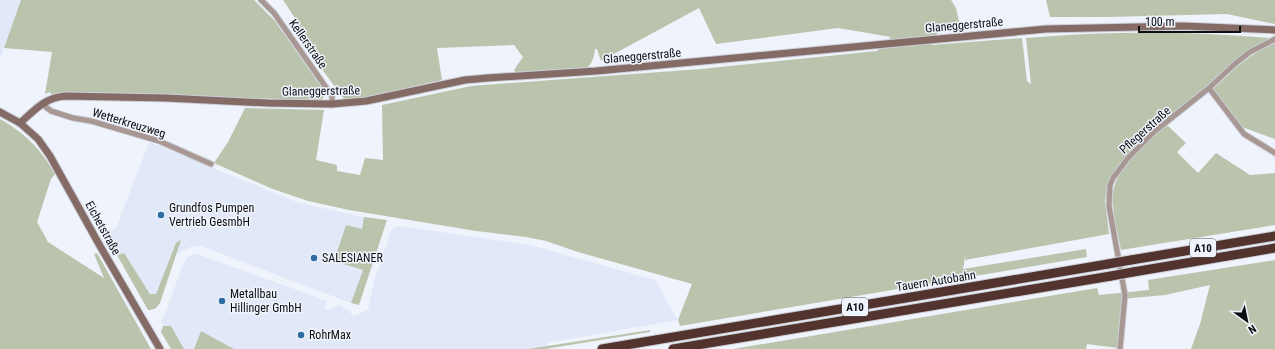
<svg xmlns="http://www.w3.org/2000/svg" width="1275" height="349" font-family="'Roboto Condensed',sans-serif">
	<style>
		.built { fill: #e1e9f8 }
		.green { fill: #bac4ad }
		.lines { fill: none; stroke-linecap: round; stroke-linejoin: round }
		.street-casing { stroke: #cbced6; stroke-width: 7 }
		.secondary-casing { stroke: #cbced6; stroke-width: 9 }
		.highway-casing { stroke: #cbced6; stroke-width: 11 }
		.street { stroke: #a89793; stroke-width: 5 }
		.secondary { stroke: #846b66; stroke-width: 7 }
		.highway { stroke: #53332d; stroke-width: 9 }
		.highway-bridge-casing { stroke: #cbced6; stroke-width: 11; stroke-linecap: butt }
		.highway-bridge { stroke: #53332d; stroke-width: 9 }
		.poi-dot { fill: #2d6da3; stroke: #eff3fb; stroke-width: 1.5 }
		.labels { text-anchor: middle; stroke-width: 3; stroke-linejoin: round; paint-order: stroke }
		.shield { fill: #eff3fb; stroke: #515357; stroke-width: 1 }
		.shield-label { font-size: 11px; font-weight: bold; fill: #0d0e11 }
		.street-label { font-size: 12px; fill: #0d0e11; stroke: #eff3fb }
		.poi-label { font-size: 12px; fill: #0d0e11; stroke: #eff3fb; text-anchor: start }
	</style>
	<rect width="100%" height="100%" fill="#eff3fb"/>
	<g class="built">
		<path d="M0 0H21L0 59Z"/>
		<path d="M149 142 299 203 364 217 362 229 334 260 363 270 351 303 201 246 190 247 176 255 180 241 176 244 156 294H150L124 253 117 255 107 236 117 226Z"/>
		<path d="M399 226 530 245 655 280 678 320 547 343V346L528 349H234L201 331 194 349H184L171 326H163L161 320 166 312 183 264 187 258 192 255 197 254 327 301 324 309 328 310 339 305 349 311 353 316 368 310 375 278 391 231 395 227Z"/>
	</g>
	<g class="green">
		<path d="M21 0H254L275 21 320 85 324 93V97L321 100H311L75 93 51 94 50 92 45 94 52 52 4 48Z"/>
		<path d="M283 0H951L956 8 960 26 938 32 931 45 1022 38 1027 81 1031 84 1026 38C1107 31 1189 31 1270 38L1268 40 1251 49 1239 57 1206 87 1148 133 1121 162 1112 175 1108 185 1105 201 1109 234 965 260 966 251 963 269 1086 249 1087 257 680 326 678 320 692 284 578 252 546 241 526 237 476 231 349 210 308 201 270 188 214 163 228 142 245 108 324 110 316 160 337 165V171L360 175 365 158 383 160 382 105 471 86 701 69 877 51 891 37 838 28 716 44 699 8 601 61 597 49H595C594 57 593 62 587 68L516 73 514 70 523 57 514 45 437 48 442 80 366 97 344 99 298 37 297 21Z"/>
		<path d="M1046 0H1275V24L1227 14 1108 17H1050Z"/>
		<path d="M1275 43V139L1242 127 1213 89 1240 64 1257 52Z"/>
		<path d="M0 119C26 134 40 148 55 174L51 179 37 222 48 242 104 278 94 254 97 253 151 349H0Z"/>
		<path d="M1167 125 1186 143 1177 152 1198 173 1216 153 1250 175 1275 173V225L1121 250C1118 235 1114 220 1113 205 1109 170 1143 145 1167 125Z"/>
		<path d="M364 217 387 220 359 305 351 303 363 270 334 261 346 225 362 229Z"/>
		<path d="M181 240 160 303C156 308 155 310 148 310L117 255 124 253 150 294H156L176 243Z"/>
		<path d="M1275 260V349H1191L1200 324 1210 285 1165 295 1122 299 1118 348 1087 344 1086 349H733L1097 288 1099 295 1149 290 1148 280Z"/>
		<path d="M163 326H171L184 349H171L161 332Z"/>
		<path d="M650 330V332L545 349H528Z"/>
		<path d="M201 331 234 349H194Z"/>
	</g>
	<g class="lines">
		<g class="street-casing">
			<g id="street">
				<path d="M261 0 274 13 332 96V104"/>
				<path d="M1209 88 1244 134 1275 153"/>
				<path d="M42 104 51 111 73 118 91 121 159 141 211 164"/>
				<path d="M1120 349 1125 295 1109 206 1110 185 1113 178 1128 158 1155 131 1209 88 1237 62 1250 52 1275 39"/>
			</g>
		</g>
		<g class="secondary-casing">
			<g id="secondary">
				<path d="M0 112 20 123 38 139 50 156 100 246 160 349"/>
				<path d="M20 123C35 110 44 98 65 96L166 98 268 103 332 104 366 101 465 80 487 78 596 71 1046 29 1183 26 1275 30"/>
			</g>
		</g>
		<g class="highway-casing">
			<g id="highway">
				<path d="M1131 260 1275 236"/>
				<path d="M1133 272 1275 248"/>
				<path d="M602 349 1108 264"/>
				<path d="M673 349 1111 276"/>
			</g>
		</g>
		<use href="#street" class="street"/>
		<use href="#secondary" class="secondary"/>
		<use href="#highway" class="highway"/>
		<g class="highway-bridge-casing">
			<g id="highway-bridge">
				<path d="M1108 264 1131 260"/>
				<path d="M1111 276 1133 272"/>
			</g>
		</g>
		<use href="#highway-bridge" class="highway-bridge"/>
	</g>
	<g class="poi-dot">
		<circle cx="161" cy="215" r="4"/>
		<circle cx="314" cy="258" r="4"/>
		<circle cx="222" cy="301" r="4"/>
		<circle cx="301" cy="335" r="4"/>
	</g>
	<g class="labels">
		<g class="shield">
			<rect x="1190" y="239" width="26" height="18" rx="3"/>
			<rect x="842" y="298" width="26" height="18" rx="3"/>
		</g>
		<g class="shield-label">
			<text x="1203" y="252">A10</text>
			<text x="855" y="311">A10</text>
		</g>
		<g class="street-label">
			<text transform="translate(964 25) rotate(-5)" y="4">Glaneggerstraße</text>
			<text transform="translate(308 44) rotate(55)" y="4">Kellerstraße</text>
			<text transform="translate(642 56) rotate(-5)" y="4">Glaneggerstraße</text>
			<text transform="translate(321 91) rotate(-1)" y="4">Glaneggerstraße</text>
			<text transform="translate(129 123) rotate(17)" y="4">Wetterkreuzweg</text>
			<text transform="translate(1145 130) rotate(-42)" y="4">Pflegerstraße</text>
			<text transform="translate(103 228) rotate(61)" y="4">Eichetstraße</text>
			<text transform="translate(936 281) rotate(-9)" y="4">Tauern Autobahn</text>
		</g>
		<g class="poi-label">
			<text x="169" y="212">Grundfos Pumpen<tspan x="169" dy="14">Vertrieb GesmbH</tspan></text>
			<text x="322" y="262">SALESIANER</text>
			<text x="230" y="298">Metallbau<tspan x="230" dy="14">Hillinger GmbH</tspan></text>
			<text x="309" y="339">RohrMax</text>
		</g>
	</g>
	<g transform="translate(1247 321) rotate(147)" stroke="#eff3fb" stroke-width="3" paint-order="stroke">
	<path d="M0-3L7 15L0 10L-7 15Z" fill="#0d0e11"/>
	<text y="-6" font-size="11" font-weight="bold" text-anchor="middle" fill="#0d0e11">N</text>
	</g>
	<path d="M1139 26v6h101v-6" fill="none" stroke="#0d0e11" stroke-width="2"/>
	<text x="1145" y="26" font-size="12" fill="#0d0e11" stroke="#eff3fb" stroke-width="3" paint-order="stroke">100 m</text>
</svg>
